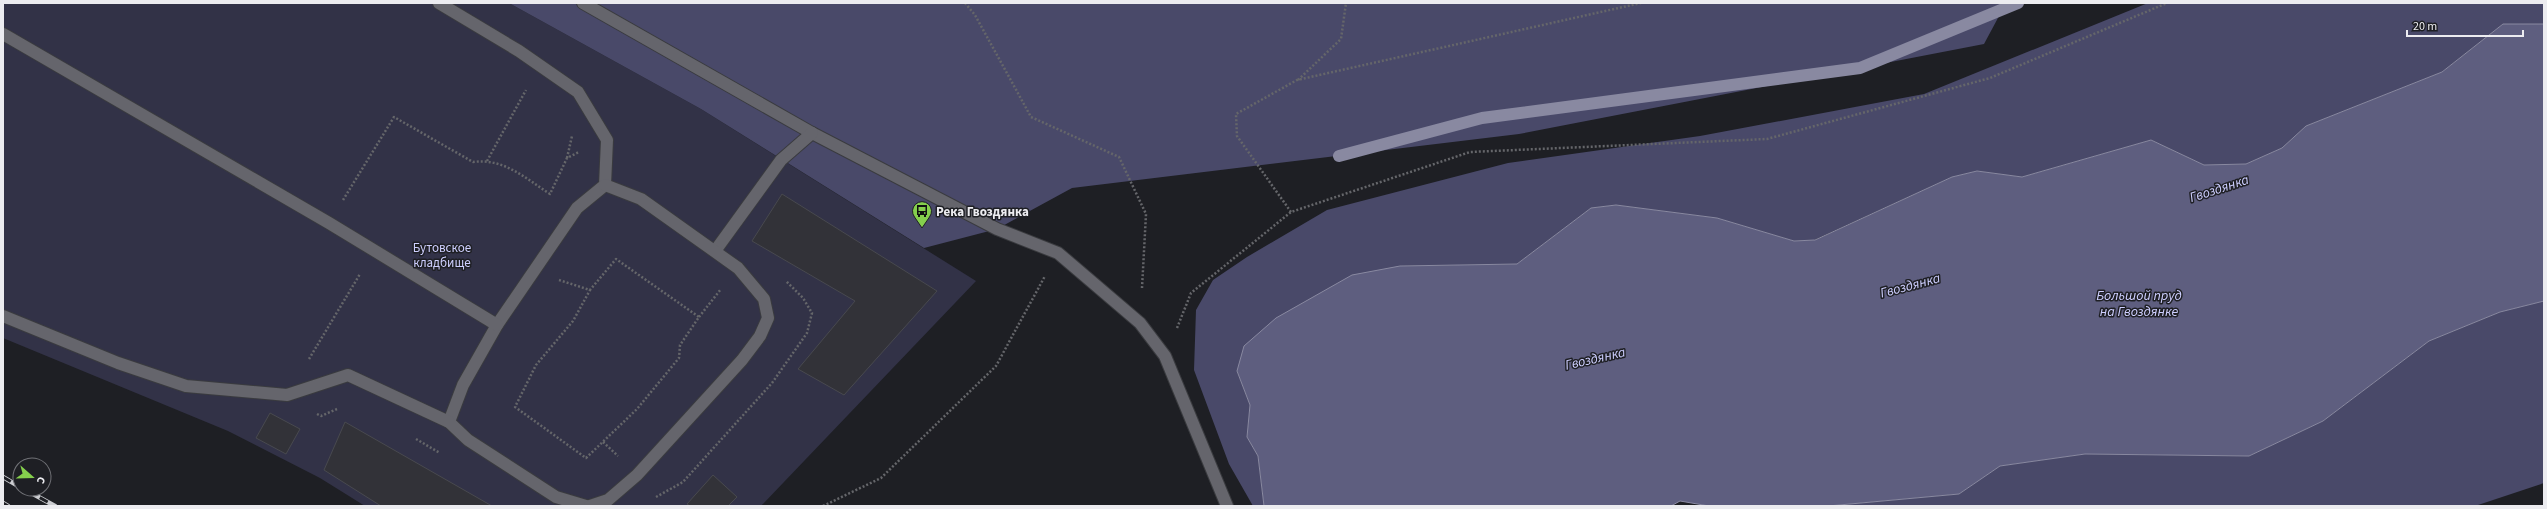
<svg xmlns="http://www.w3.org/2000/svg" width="2547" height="509" font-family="'Source Sans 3',sans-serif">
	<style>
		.green { fill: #323247 }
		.forest { fill: #494969 }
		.water { fill: #5e5e7f; stroke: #8989a1 }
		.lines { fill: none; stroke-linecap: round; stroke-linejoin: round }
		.stream { stroke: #8989a1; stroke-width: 12 }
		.building { fill: #323238; stroke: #48494f }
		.minor-casing { stroke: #3a3b3f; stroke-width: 14 }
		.path { stroke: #65666a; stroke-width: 2.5; stroke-dasharray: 2 2; stroke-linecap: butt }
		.minor { stroke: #65656c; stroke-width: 12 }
		.rail-casing { stroke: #cccdd1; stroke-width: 4.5 }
		.rail { stroke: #1e1f24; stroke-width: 3; stroke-dasharray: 9; stroke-linecap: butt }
		.labels { text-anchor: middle; stroke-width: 3; stroke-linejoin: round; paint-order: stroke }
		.poi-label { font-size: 13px; font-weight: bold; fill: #ececf0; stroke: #1e1f24; text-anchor: start }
		.park-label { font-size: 13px; fill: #cecfff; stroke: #1e1f24 }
		.water-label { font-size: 14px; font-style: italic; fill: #cecfff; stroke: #1e1f24 }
	</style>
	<rect width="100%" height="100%" fill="#1e1f24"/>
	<path class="green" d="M3 3H509L701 109 976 281 761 506H365L320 478 228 431 3 338Z"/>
	<g class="forest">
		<path d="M509 3H2006L1984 44 1519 134 1072 188 997 229 924 248 701 109Z"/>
		<path d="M2148 3H2544V24H2503L2442 72 2306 126 2282 148 2246 164 2204 165 2151 140 2022 177 1977 171 1952 177 1814 240 1794 241 1717 218 1616 205 1591 208 1517 264 1400 266 1237 371 1250 405 1247 437 1258 456 1264 506H1253L1229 464 1194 370 1196 310 1213 280 1247 257 1327 210 1508 163 1700 136 1924 94Z"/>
		<path d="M2544 301V483L2475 506H1828L1959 494 2000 466 2085 454 2249 456 2323 421 2429 341 2500 312Z"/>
	</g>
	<path class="water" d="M2503 24H2544V301L2500 312 2429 341 2323 421 2249 456 2085 454 2000 466 1959 494 1828 506H1709L1680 501 1671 506H1264L1258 456 1247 437 1250 405 1237 371 1244 346 1276 318 1352 275 1400 266 1517 264 1591 208 1616 205 1717 218 1794 241 1815 240 1952 177 1977 171 2022 177 2151 140 2204 165 2246 164 2282 148 2306 126 2442 72Z"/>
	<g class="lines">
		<path class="stream" d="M1339 156 1482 118 1860 68 2018 3"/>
	</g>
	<g class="building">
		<path d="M782 194 937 291 844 395 798 369 855 301 752 241Z"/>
		<path d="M270 413 300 429 286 454 256 438Z"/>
		<path d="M345 422 492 506H381L324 470Z"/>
		<path d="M713 475 737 497 728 506H690L687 504Z"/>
	</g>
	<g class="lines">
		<g class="minor-casing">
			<g id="minor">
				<path d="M439 3 519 51 578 92 607 140 605 185 577 208 497 325 463 385 449 422"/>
				<path d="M583 3 812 133 997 229 1058 253 1140 323 1165 356 1227 506"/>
				<path d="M3 34 329 223 497 325"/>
				<path d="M715 251 781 160 812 133"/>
				<path d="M3 316 118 363 186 386 287 395 348 375 449 422 468 440 556 497 586 506"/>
				<path d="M590 506 608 500 637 475 742 360 760 336 768 318 764 299 738 268 641 199 605 185"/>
			</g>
		</g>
		<g class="path">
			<path d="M965 3 975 15 1031 117 1119 157 1146 214 1142 288"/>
			<path d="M1298 80 1341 39 1346 3"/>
			<path d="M567 158 572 136"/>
			<path d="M487 161 526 90"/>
			<path d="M343 200 394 117 473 162C504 158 525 178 550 194L567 158 579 152"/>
			<path d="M1291 212 1237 136 1236 114 1297 80 1641 3"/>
			<path d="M559 280 590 290 616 259 699 317 680 345 679 358 637 409 586 458 515 407 536 365 573 321 590 290"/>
			<path d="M699 317 721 289"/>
			<path d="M1177 328 1191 293 1291 212 1470 152 1767 139 1990 78 2167 3"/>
			<path d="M309 359 360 274"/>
			<path d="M317 414 321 416 337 409"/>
			<path d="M416 439 440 453"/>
			<path d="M603 442 618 456"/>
			<path d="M656 497 683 482 772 383 807 333 812 313 803 298 786 281"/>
			<path d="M823 506 881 478 996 366 1045 276"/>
		</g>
		<use href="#minor" class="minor"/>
		<g class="rail-casing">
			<g id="rail">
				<path d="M3 477 20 487"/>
				<path d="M24 489 55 506"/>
				<path d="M3 503 8 506"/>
			</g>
		</g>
		<use href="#rail" class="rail"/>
	</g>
	<defs>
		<g id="bus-pin" transform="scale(1)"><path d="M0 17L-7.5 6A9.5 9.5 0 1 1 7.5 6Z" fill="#85cf4d" stroke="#1e1f24"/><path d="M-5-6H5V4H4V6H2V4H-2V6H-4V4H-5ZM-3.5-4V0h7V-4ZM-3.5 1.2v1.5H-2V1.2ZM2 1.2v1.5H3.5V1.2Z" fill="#111"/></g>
	</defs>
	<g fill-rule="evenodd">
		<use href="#bus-pin" x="922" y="211"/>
	</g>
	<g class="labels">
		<g class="poi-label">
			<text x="936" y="216">Река Гвоздянка</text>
		</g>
		<g class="park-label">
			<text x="442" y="252">Бутовское<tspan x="442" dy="15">кладбище</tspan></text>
		</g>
		<g class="water-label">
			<text transform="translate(2219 188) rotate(-18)" y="5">Гвоздянка</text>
			<text transform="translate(1910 285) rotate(-15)" y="5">Гвоздянка</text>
			<text x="2139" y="300">Большой пруд<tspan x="2139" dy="16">на Гвоздянке</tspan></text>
			<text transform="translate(1595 358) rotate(-13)" y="5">Гвоздянка</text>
		</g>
	</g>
	<rect width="2547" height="509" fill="none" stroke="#ececf0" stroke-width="8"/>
	<g transform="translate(32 477) rotate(110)"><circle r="19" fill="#1e1f24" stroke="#707176"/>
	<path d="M0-3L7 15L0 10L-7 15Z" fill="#85cf4d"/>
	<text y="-6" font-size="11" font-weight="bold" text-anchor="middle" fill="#ececf0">С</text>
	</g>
	<path d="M2407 30v6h116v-6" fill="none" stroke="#ececf0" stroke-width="2"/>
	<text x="2413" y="30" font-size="12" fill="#ececf0" stroke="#1e1f24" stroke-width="3" paint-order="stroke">20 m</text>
</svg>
